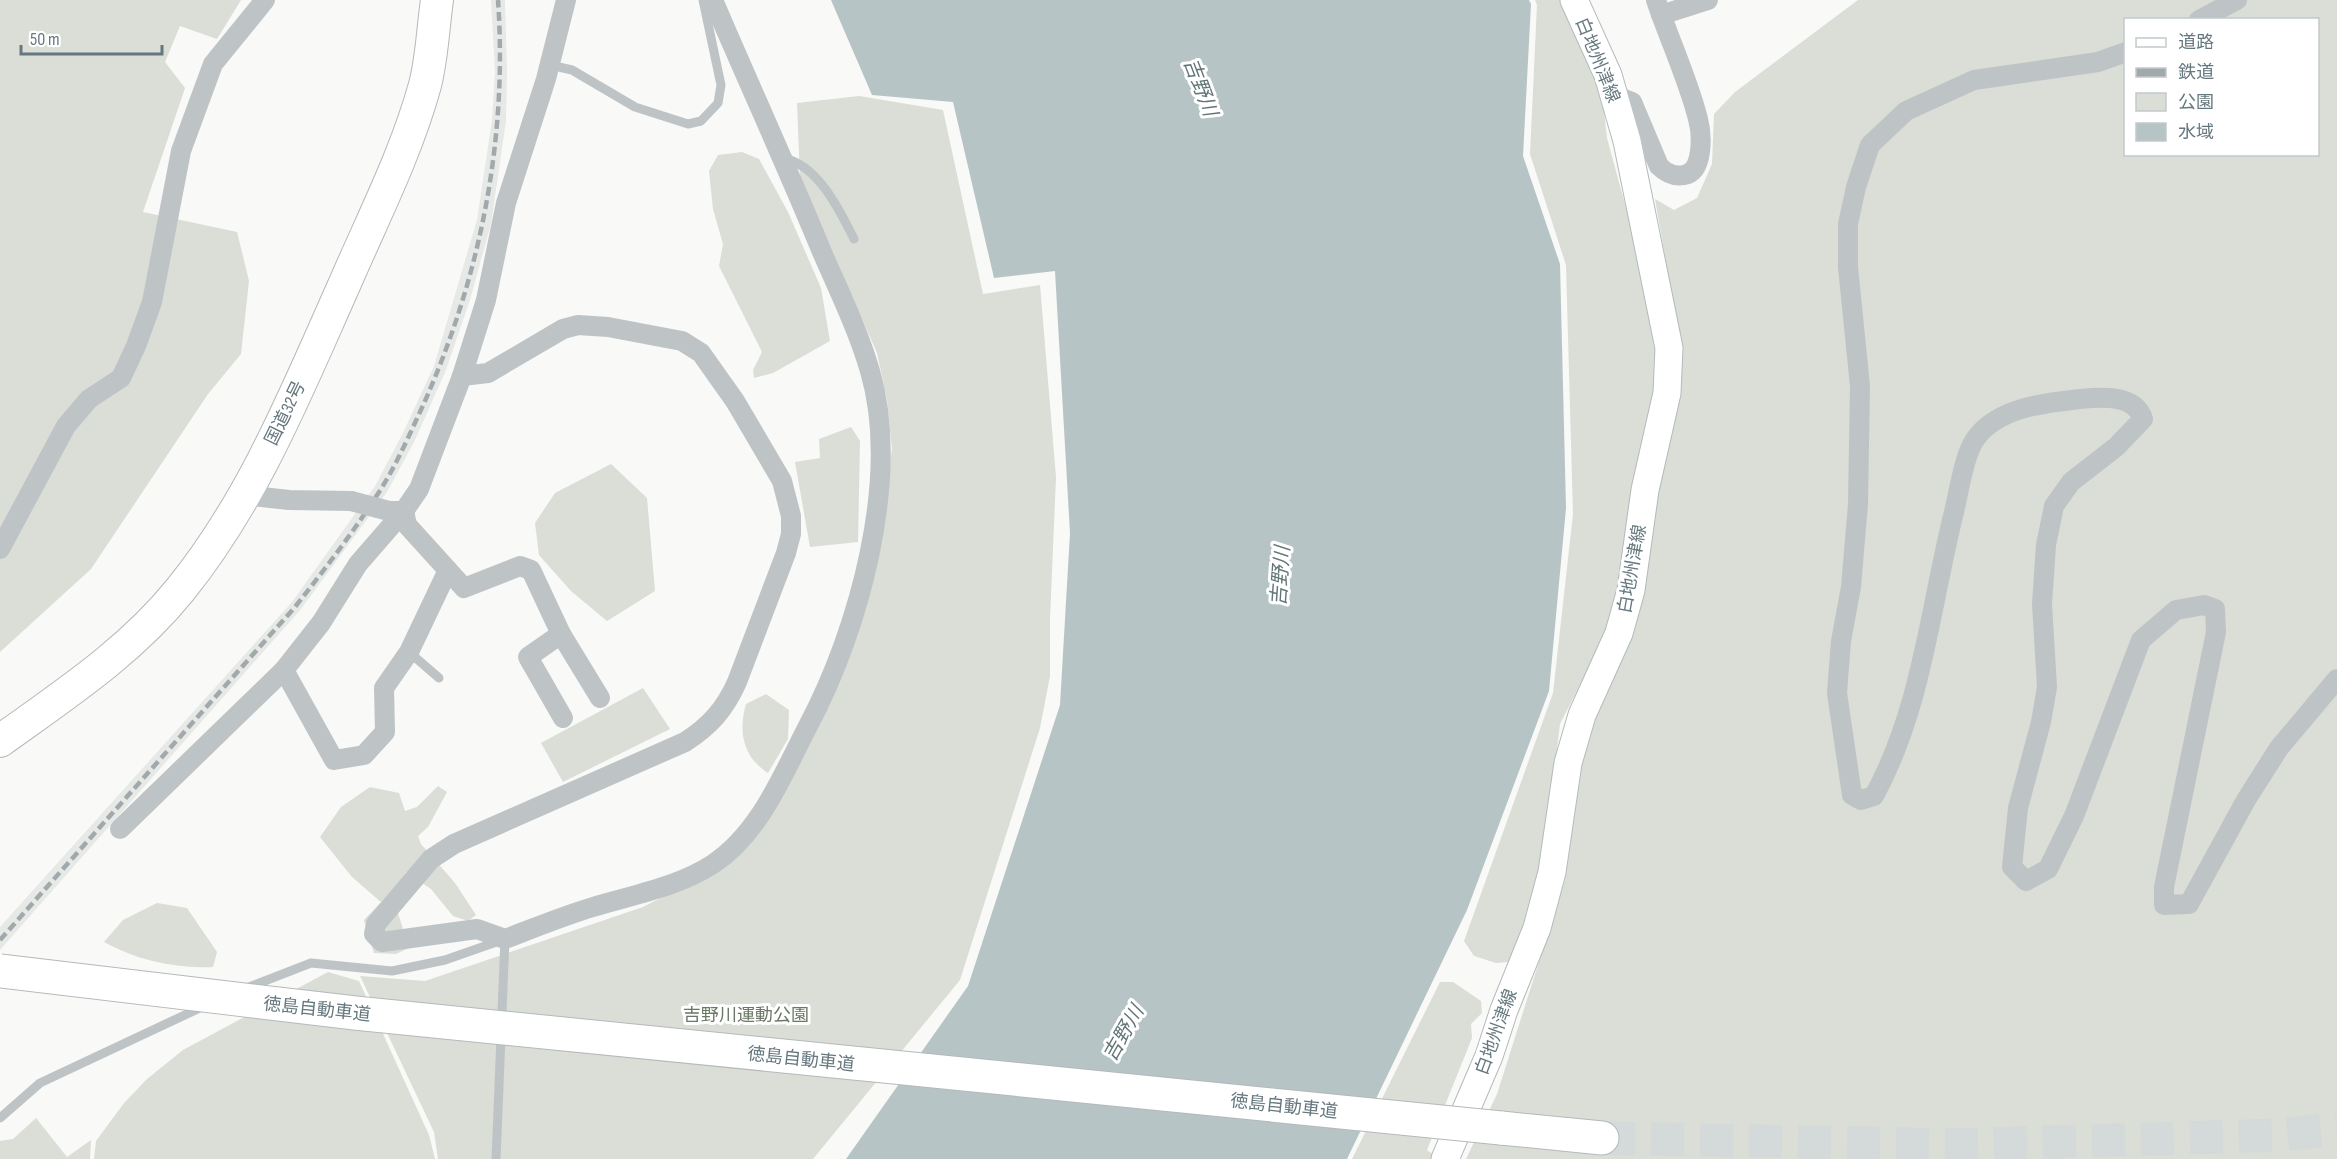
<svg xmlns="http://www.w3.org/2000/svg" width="2337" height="1159" font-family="'Sofia Sans Condensed','Noto Sans JP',sans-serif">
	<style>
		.built { fill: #e7e9e7 }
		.green { fill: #daded7; fill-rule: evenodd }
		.water { fill: #b7c4c5 }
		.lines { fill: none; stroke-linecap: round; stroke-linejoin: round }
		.motorway-tunnel { stroke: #d4d9d9; stroke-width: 33; stroke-dasharray: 33 16; stroke-linecap: butt }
		.secondary-casing { stroke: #b3babd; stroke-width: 29 }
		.trunk-casing { stroke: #b4b9bb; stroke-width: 34 }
		.motorway-casing { stroke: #b4b9bb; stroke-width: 35 }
		.service { stroke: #bec4c6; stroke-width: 9 }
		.minor { stroke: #bec4c6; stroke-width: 20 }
		.secondary { stroke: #fff; stroke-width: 27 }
		.trunk { stroke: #fff; stroke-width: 32 }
		.motorway { stroke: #fff; stroke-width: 33 }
		.rail { stroke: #a1a9ac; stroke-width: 4.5; stroke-dasharray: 9 4.5; stroke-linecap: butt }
		.motorway-bridge-casing { stroke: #b4b9bb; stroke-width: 35; stroke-linecap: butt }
		.minor-bridge { stroke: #bec4c6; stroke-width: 20 }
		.motorway-bridge { stroke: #fff; stroke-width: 33 }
		.labels { text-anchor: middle; stroke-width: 6; stroke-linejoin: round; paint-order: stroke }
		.street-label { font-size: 18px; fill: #66787f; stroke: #fff }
		.park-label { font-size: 18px; fill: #6b7866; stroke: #fff }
		.water-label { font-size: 20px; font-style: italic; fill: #627678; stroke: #fff }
	</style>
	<rect width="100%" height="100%" fill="#f9f9f7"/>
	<path class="built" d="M491 0H505L507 71 506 121 491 224 470 300 446 370 415 440 387 492 301 609 0 950V927L292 602 375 486 403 433 434 366 477 220 492 120 495 72Z"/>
	<g class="green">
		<path d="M0 0H241L217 39 180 26 165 62 185 88 143 212 237 232 249 281 241 354 208 394 91 569 0 652Z"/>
		<path d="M1535 0H1564L1602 95 1607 138 1655 315 1661 352 1613 620 1560 724 1542 873 1509 962 1496 963 1474 956 1464 941 1553 693 1573 514 1566 265 1530 154 1537 5Z"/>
		<path d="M1858 0H2337V1159H1466L1497 1094 1565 880 1587 726 1681 349 1655 199 1674 210 1697 198 1712 164 1714 114 1735 92ZM2126 20H2318V154H2126Z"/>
		<path d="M859 96 943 110 983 294 1040 285 1056 477 1050 619V676L1040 728 960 980 813 1159H438L434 1132 360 976 425 981 643 907 689 883 739 850 874 570 892 449 887 400 877 353 800 177 797 103Z"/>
		<path d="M742 152 759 159 788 212 821 288 830 341 773 373 754 378 753 370 762 352 719 266 723 244 713 209 709 171 718 155Z"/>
		<path d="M851 427 860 441 858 542 810 547 795 462 820 458 819 439Z"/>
		<path d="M611 464 647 498 655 591 607 621 571 591 539 555 535 523 555 493Z"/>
		<path d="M643 688 670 729 563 782 541 743Z"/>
		<path d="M766 694 789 710 788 739 768 773C743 757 738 732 746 704Z"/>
		<path d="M438 786 447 792 428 827 418 836 421 844 455 883 476 915 468 921 453 916 431 889 406 872 397 910 409 948 396 954 374 953 364 920 381 902 352 877 320 837 341 807 370 787 399 793 405 811 417 807Z"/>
		<path d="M157 903 187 908 217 952 213 967C176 969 136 960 104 942L123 920Z"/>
		<path d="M328 972 359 981 429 1135 435 1159H94L96 1141 124 1103 147 1079 183 1050Z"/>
		<path d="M1440 982H1453L1481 1001 1482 1013 1471 1024 1472 1038 1427 1150 1435 1156 1434 1159H1352Z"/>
		<path d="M36 1118 67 1157 91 1140 90 1159H0V1141L13 1139Z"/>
	</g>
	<path class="water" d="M831 0H1529L1531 4 1523 156 1560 264 1566 508 1549 691 1467 910 1347 1159H846L968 986 1060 705 1070 533 1055 271 994 278 953 102 872 95Z"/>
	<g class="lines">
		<path class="motorway-tunnel" d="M1602 1138 1956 1145 2280 1135 2337 1129"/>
		<g class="secondary-casing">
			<path id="secondary" d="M1445 1159 1489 1056 1504 1010 1537 928 1552 872 1568 763 1582 715 1619 633 1631 590 1645 490 1667 393 1669 348 1627 141 1608 75 1574 0"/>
		</g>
		<g class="trunk-casing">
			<path id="trunk" d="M0 741C64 695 130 652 180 590 254 499 298 388 345 283 373 218 406 154 425 85 432 58 433 28 437 0"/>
		</g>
		<g class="motorway-casing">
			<path id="motorway" d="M1501 1128 1602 1138"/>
		</g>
		<g class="service">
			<path d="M550 65 572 70 635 107 688 124 701 121 718 103 721 85 703 0"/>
			<path d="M783 158C818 165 839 209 854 239"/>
			<path d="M409 652 439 678"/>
			<path d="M244 989 311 963 392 971 445 960 505 939 496 1159"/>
			<path d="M0 1118 40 1083 204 1006"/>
		</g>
		<g class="minor">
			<path d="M1661 15 1708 0"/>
			<path d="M2199 20 2237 0"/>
			<path d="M2126 52 2098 62 1974 80 1906 111 1870 145 1856 187 1848 224V267L1860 386 1858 504 1851 587 1841 641 1837 693 1852 795 1861 800 1874 796C1922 708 1930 608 1954 512 1959 492 1964 454 1976 438 1999 407 2045 403 2080 399 2102 397 2135 394 2143 419L2116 447 2071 482 2054 506 2046 545 2042 604 2047 687 2041 722 2018 808 2012 867 2026 881 2048 869 2074 816 2141 640 2176 610 2204 605 2215 609 2216 632 2164 887V905L2189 904 2246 800 2279 748 2337 679"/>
			<path d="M1614 95 1632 102 1659 166C1666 173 1673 177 1684 175 1704 172 1702 134 1698 119 1688 79 1669 39 1656 0"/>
			<path d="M462 376 488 373 563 329 578 325 608 327 682 341 701 353 735 401 782 481 791 516V534L786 553 737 682C725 709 710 726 685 742L454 844 431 859 376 924 374 934 382 942 477 929 505 939C534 928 563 916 593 907 632 895 678 887 713 864 760 833 783 774 808 726 859 630 901 478 870 371 858 330 839 291 822 252 787 167 749 84 713 0"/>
			<path d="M244 495 289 500 351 501"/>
			<path d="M389 511H404L419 489 462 376 486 300 506 203 546 79 566 0"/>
			<path d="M404 511 358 564 321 623 284 670 334 760 364 755 385 732 384 688 409 652 448 570"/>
			<path d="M404 511 407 525 464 588 520 566 531 570 561 634 600 698"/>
			<path d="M0 549 66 426 89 399 121 378 136 346 152 302 181 151 213 64 265 0"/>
			<path d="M561 634 528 657 563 718"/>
			<path d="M120 829 284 670"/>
		</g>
		<use href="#secondary" class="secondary"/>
		<use href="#trunk" class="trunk"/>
		<use href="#motorway" class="motorway"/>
		<path class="rail" d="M0 940 295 607C325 569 355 530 381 489 396 465 408 438 420 412 479 283 508 142 498 0"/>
		<g class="motorway-bridge-casing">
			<path id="motorway-bridge" d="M0 971 355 1013 1501 1128"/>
		</g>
		<path class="minor-bridge" d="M351 501 389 511"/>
		<use href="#motorway-bridge" class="motorway-bridge"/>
	</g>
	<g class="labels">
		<g class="street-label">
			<text transform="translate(1598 60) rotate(68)" y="6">白地州津線</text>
			<text transform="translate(285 413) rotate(-64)" y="6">国道32号</text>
			<text transform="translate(1632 569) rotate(-80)" y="6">白地州津線</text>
			<text transform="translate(317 1009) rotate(6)" y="6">徳島自動車道</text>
			<text transform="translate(1496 1032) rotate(-70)" y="6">白地州津線</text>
			<text transform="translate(801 1059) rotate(6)" y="6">徳島自動車道</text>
			<text transform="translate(1284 1106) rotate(6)" y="6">徳島自動車道</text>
		</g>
		<g class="park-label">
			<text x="746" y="1021">吉野川運動公園</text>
		</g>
		<g class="water-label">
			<text transform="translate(1201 87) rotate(69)" y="7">吉野川</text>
			<text transform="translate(1280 576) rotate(-86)" y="7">吉野川</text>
			<text transform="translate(1123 1033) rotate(-60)" y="7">吉野川</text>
		</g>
	</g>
	<rect x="2124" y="18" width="195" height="138" fill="#ffffff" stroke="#c2c9cc" stroke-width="1.5"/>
	<rect x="2136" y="38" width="30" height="9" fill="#ffffff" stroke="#c2c9cc" stroke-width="1.5"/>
	<text x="2178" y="48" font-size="18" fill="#66787f">道路</text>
	<rect x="2136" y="68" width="30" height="9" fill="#a1a9ac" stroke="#c2c9cc" stroke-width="1.5"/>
	<text x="2178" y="78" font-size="18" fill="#66787f">鉄道</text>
	<rect x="2136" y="93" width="30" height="18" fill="#daded7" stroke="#c2c9cc" stroke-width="1.5"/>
	<text x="2178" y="108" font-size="18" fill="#66787f">公園</text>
	<rect x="2136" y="123" width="30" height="18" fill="#b7c4c5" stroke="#c2c9cc" stroke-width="1.5"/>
	<text x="2178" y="138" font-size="18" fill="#66787f">水域</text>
	<path d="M21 45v9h141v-9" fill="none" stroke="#66787f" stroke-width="3"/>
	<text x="30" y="45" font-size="18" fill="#66787f" stroke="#ffffff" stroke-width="4.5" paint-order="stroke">50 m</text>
</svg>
